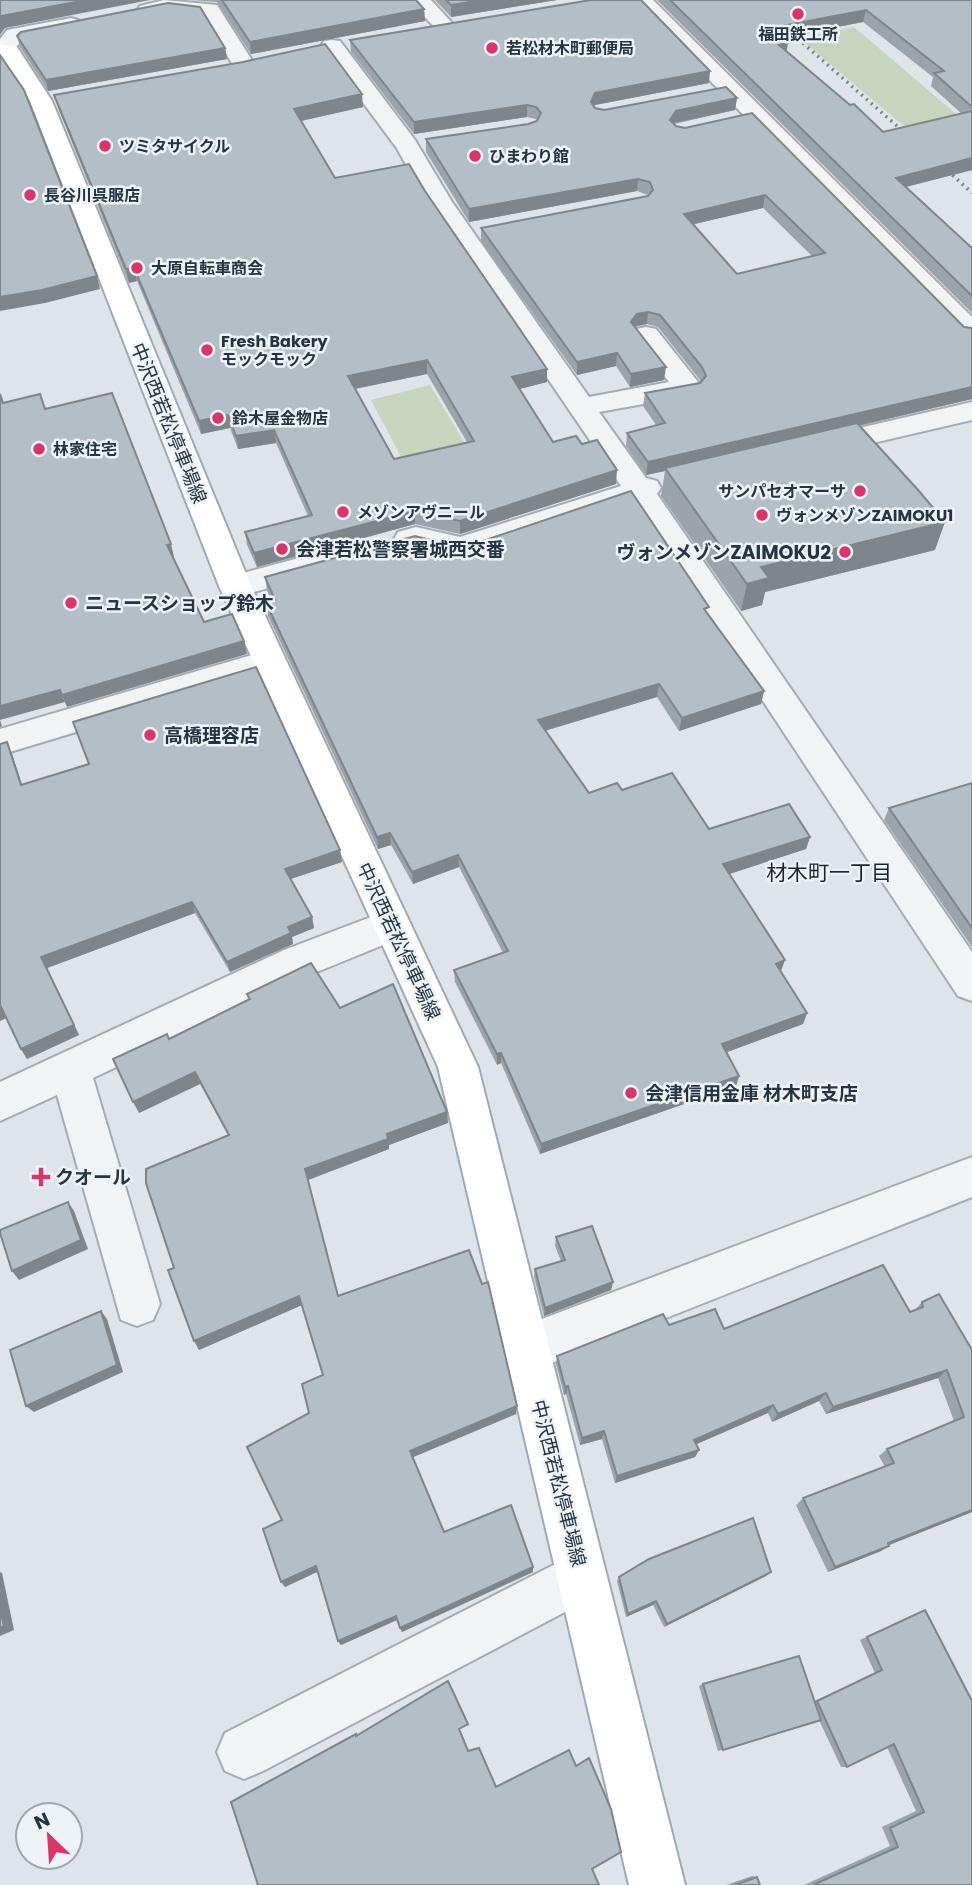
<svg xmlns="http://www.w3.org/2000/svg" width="972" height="1885" font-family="Poppins,'Noto Sans JP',sans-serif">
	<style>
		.green { fill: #c7d4be }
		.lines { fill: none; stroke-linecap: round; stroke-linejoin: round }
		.minor-casing { stroke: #a3acb4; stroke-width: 4 }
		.major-casing { stroke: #9cabb6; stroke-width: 4 }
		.minor { fill: #f1f4f7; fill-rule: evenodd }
		.major { fill: #fff; fill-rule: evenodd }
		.rail { stroke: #758694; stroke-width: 3.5; stroke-dasharray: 2 4.5; stroke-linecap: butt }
		.wall { fill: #9ba3ab; fill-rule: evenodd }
		.shaded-wall { fill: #7e858b }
		.building { fill: #b4bec7; stroke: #7e858b; stroke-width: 2; fill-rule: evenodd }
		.poi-dot { fill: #dc346a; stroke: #edf3f6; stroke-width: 2.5 }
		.labels { text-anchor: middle; stroke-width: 5; stroke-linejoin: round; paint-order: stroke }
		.far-poi-label { font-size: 16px; font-weight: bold; fill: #253442; stroke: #edf3f6; text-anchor: start }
		.street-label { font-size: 19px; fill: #253442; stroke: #edf3f6 }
		.poi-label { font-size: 19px; font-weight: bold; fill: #253442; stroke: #edf3f6; text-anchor: start }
		.neighbourhood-label { font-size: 21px; fill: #182532; stroke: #edf3f6 }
	</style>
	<rect width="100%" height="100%" fill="#dee4e9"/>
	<g class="green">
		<path d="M854 27 962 119 910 131 799 38Z"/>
		<path d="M430 385 468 449 405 464 371 400Z"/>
	</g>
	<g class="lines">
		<g class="minor-casing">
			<g id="minor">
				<path d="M164 0 217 5 255 65 252 70H236L203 15 170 11 147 16 140 14 137 10 140 6Z"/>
				<path d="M409 0H431L454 25 450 29H436Z"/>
				<path d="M631 0H653L972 317V340L962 338Z"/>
				<path d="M71 18 78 20 82 24 78 28 22 40 9 56 0 57V39L7 30Z"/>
				<path d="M332 40 340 41 415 140 452 202 589 397 669 382 632 335 636 329 646 327 656 329 702 387 698 393 688 396 599 412 646 478 657 481 661 488 657 494 972 952V1001L958 996 632 503 461 559 416 547 409 549 398 546 394 539 398 532 416 527 460 537 621 486 428 203 396 147 321 46 324 41Z"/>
				<path d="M972 402V420L817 456 807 454 802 447 807 440Z"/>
				<path d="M314 554 325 557 330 565 325 573 235 597 224 594 219 586 224 578Z"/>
				<path d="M269 650 281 654 286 662 281 670 0 755V729Z"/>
				<path d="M392 909 405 914 411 925 405 936 312 974 93 1078 160 1304 153 1320 137 1326 121 1320 57 1095 0 1121V1082L284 950Z"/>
				<path d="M972 1157V1197L552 1363 526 1370 510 1363 503 1347 510 1331Z"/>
				<path d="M581 1551 599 1558 606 1576 599 1594 263 1771 244 1779 225 1771 217 1752 225 1733Z"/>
			</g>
		</g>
		<g class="major-casing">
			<path id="major" d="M0 44 17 47 52 101 251 586 478 1067 685 1885H629L438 1067 219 586 30 101 0 58Z"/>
		</g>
		<use href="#minor" class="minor"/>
		<use href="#major" class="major"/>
		<g class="rail">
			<path d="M754 0 914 141"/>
			<path d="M938 162 972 193"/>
		</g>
	</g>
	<g class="wall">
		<path d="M191 0H416L424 9 425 21 251 54 217 2Z"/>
		<path d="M435 0H557L451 17Z"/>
		<path d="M657 0H972V170L906 187 972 248V313ZM863 22 933 77 931 86 962 114 883 132 786 51 781 38Z"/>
		<path d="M17 36 225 48 227 59 48 91 20 47Z"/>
		<path d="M350 40 709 83 595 105 594 106 595 108 604 110 737 98 735 110 674 124 964 327 972 328V399L859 426 935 550 765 592 762 605 741 611 661 496 665 471 646 475 626 446 627 433 656 425 643 406 645 393 700 383V380L658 327 647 324 635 327 664 380 630 387 616 366 577 375 481 241V228L648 196V195L637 191 469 222 426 152V139L528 124 537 121 536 119 527 117 414 134 351 52ZM763 208 812 256 737 274 693 224Z"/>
		<path d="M54 95 363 107 301 121 335 178 425 191 547 369V382L519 389 553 442 582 444 616 484 460 534 415 524 257 567 247 545 245 532 308 516 276 443 238 449 230 428 201 434 137 281 129 283 58 108ZM427 374 467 442 394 459 355 389Z"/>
		<path d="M265 577 708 613 764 691 761 704 679 731 657 697 545 731 589 793 622 790 709 829 810 837 806 849 729 874 781 972 807 1013 803 1024 727 1052 739 1076 736 1086 540 1154 501 1063 497 1065 455 982 454 970 503 953 459 867 413 884 391 845 378 849 268 616 266 603 272 601 267 591Z"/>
		<path d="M7 742 12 754 22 785 340 850 342 862 291 879 312 917 314 928 292 937 293 944 230 972 195 913 47 968 79 1035 27 1059 21 1049 6 1018 0 1021V744Z"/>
		<path d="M972 783V947L884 820 889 808Z"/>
		<path d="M247 994 340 1008 447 1112 448 1123 389 1145V1149L308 1180 338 1296 516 1414 413 1457 444 1532 533 1572 402 1632 397 1620 341 1645 338 1641 317 1572 285 1587 282 1520 309 1413 323 1375 302 1305 199 1350 174 1268 228 1135 200 1084 139 1113 169 1039 248 1000Z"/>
		<path d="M556 1237 613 1282 611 1290 544 1316 534 1277 535 1269 561 1261 555 1246Z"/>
		<path d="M922 1302 972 1350V1512L889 1545 881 1551 828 1572 796 1505 803 1498 885 1467 879 1456 887 1449 954 1421 938 1378 826 1414 819 1401 772 1422 768 1413 696 1444 699 1450 695 1457 615 1483 602 1439 580 1445 566 1394 564 1395 556 1364 557 1356 669 1325 724 1329 910 1312 915 1310Z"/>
		<path d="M766 1576 664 1627 653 1605 626 1617 617 1581 619 1577Z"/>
		<path d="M925 1610 972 1885H804L890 1846 882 1827 916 1811 887 1747 847 1767H841L819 1720 718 1751 699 1686 703 1684 815 1701 875 1673 860 1640Z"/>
		<path d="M752 1876 757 1877 760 1885H726Z"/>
	</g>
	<g class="shaded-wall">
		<path d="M86 0H150L5 28 0 35V18L2 16Z"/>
		<path d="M482 0H557L451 17V5Z"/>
		<path d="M424 9 425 21 251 54 250 42Z"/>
		<path d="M866 10 863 22 769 40 771 28Z"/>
		<path d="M788 43 786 56 779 45Z"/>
		<path d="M225 48 227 59 48 91 46 80Z"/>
		<path d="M710 71 709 83 595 105 590 114 591 102 595 93Z"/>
		<path d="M362 94 363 107 296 122 294 109Z"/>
		<path d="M737 98 735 110 674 123 669 133 670 120 676 111Z"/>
		<path d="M527 105V117L414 134V122Z"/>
		<path d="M972 158V170L893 190 896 178Z"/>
		<path d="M638 179 637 191 469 222V209Z"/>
		<path d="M765 195 763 208 682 227 684 214Z"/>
		<path d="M134 268 137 281 129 283 126 269Z"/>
		<path d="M97 276 100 289 45 303 0 311V297Z"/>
		<path d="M648 312 647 324 635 326 629 335 631 322 637 314Z"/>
		<path d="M617 353 616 366 577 375V362Z"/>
		<path d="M427 360V374L349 390 348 376Z"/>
		<path d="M666 367 664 380 630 387 631 374Z"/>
		<path d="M547 369V382L512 391V377Z"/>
		<path d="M972 387V399L667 470 665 468V471L646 475 648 462Z"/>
		<path d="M228 415 230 428 201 434 199 421Z"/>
		<path d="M274 430 276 443 238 449 236 436Z"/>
		<path d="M617 470 616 484 460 534V521Z"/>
		<path d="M415 511V524L257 567 254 553Z"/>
		<path d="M945 522 935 550 765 592 762 605 741 611 747 584 761 567Z"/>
		<path d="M171 544 174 557 170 558 167 545Z"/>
		<path d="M244 641 247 654 67 707 62 695Z"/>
		<path d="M659 684 657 697 537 733 538 720Z"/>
		<path d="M60 690 65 702 0 720 2 726 0 727V706Z"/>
		<path d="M764 691 761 704 679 731 682 718Z"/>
		<path d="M7 742 12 754 26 797 21 785Z"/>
		<path d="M390 833 391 845 378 849 377 837Z"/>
		<path d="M810 837 806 849 720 877 723 864Z"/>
		<path d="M340 850 342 862 287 880 285 869Z"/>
		<path d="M458 855 459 867 413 884 412 872Z"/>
		<path d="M192 902 195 913 47 968 79 1035 27 1059 21 1049 41 957Z"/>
		<path d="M312 917 314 928 292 937 293 944 230 972 227 962 288 927Z"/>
		<path d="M785 960 781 971 776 964Z"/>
		<path d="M1 1007 8 1017 0 1021V1008Z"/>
		<path d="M807 1013 803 1024 719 1055 722 1044Z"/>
		<path d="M501 1053V1063L497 1065V1054Z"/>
		<path d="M195 1072 200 1084 139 1113 133 1102Z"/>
		<path d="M739 1076 736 1086 540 1154 541 1144Z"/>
		<path d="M447 1112 448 1123 389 1145V1149L308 1180 305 1169 387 1134Z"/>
		<path d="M68 1202 74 1211 88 1249 19 1280 12 1271Z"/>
		<path d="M613 1282 611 1290 544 1316 545 1308Z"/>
		<path d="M299 1296 302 1305 199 1350 194 1341Z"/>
		<path d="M101 1311 107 1319 123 1372 34 1412 26 1406Z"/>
		<path d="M947 1370 938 1378 826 1414 833 1407Z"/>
		<path d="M568 1386 566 1394 564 1395 565 1387Z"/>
		<path d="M826 1393 819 1401 772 1422 778 1414Z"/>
		<path d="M773 1405 768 1413 690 1447 694 1440Z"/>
		<path d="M517 1406 516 1414 411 1458 410 1451Z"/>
		<path d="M604 1431 602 1439 580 1445 582 1438Z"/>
		<path d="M699 1450 695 1457 615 1483 617 1476Z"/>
		<path d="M972 1510V1512L879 1549 888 1543Z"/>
		<path d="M889 1546 881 1551 828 1572 835 1567Z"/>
		<path d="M316 1566 319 1571 285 1587 281 1582Z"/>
		<path d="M533 1567V1572L402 1632 400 1628Z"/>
		<path d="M0 1572 2 1573 14 1630 0 1636Z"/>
		<path d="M771 1572 766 1576 664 1627 667 1624Z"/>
		<path d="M656 1601 653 1605 626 1617 628 1614Z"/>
		<path d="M396 1616 397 1620 341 1645 338 1641Z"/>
	</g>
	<g class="building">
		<path d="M0 0H86L2 16 0 18Z"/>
		<path d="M222 0H416L424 9 250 42Z"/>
		<path d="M446 0H482L451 5Z"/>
		<path d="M591 0H641L710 71 595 93 591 102 595 108 604 110 726 87 737 98 676 111 670 120 676 126 685 128 752 113 964 327 972 328V387L648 462 627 433 665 423 645 393 700 383 706 376 702 367 660 315 648 312 637 314 631 322 666 367 631 374 617 353 577 362 481 228 648 196 653 190 650 182 638 179 469 209 426 139 528 124 537 121 541 113 536 107 527 105 414 122 350 40ZM765 195 825 253 737 274 684 214Z"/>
		<path d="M670 0H972V107L934 73 944 71 866 10 771 28 788 43 779 45 850 105 854 104 883 132 972 111V158L896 178 972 248V296Z"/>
		<path d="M168 3 200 7 225 48 46 80 17 36 21 32Z"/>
		<path d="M325 44 362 94 294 109 335 178 409 164 425 191 547 369 512 377 553 442 576 436 582 444 597 440 617 470 460 521 415 511 254 553 245 532 312 515 274 430 236 436 228 415 199 421 134 268 126 269 54 95 243 62ZM427 360 474 441 394 459 348 376Z"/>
		<path d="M0 55 24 90 97 276 42 290 0 297Z"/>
		<path d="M112 393 171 544 167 545 204 622 232 614 244 641 62 695 60 690 0 706V394L3 403 40 394 45 409Z"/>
		<path d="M857 423 919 491 945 522 761 567 769 578 747 584 665 468Z"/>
		<path d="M631 491 709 607 704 609 764 691 682 718 659 684 538 720 589 793 617 783 622 790 672 773 709 829 789 804 810 837 723 864 785 960 776 964 807 1013 722 1044 739 1076 541 1144 501 1053 497 1054 454 970 508 951 458 855 412 872 390 833 377 837 266 603 275 600 265 577 415 536 462 548Z"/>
		<path d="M256 667 340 850 285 869 312 917 288 927 291 933 227 962 192 902 41 957 74 1025 21 1049 1 1007 0 1008V744L7 742 21 785 89 764 73 722Z"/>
		<path d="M972 783V928L889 808Z"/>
		<path d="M311 963 340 1008 393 984 447 1112 387 1134 388 1139 305 1169 338 1296 469 1250 482 1284 488 1282 517 1406 410 1451 444 1532 511 1505 533 1567 400 1628 396 1616 338 1641 316 1566 281 1582 263 1529 282 1520 247 1447 309 1413 302 1384 323 1375 299 1296 194 1341 168 1270 174 1268 146 1183V1169L229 1135 195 1072 133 1102 113 1059 167 1034 169 1039 250 999 247 994Z"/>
		<path d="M68 1202 81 1240 12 1271 0 1233V1230Z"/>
		<path d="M592 1226 613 1282 545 1308 535 1269 565 1260 556 1237Z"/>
		<path d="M883 1265 910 1312 923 1307 922 1302 939 1294 972 1350V1510L888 1543 889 1546 835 1567 803 1498 894 1463 887 1449 964 1417 947 1370 833 1407 826 1393 778 1414 773 1405 694 1440 699 1450 617 1476 604 1431 582 1438 568 1386 565 1387 557 1356 663 1314 669 1325 715 1309 724 1329Z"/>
		<path d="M101 1311 117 1365 26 1406 10 1350Z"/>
		<path d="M753 1518 771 1572 667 1624 656 1601 628 1614 619 1577 649 1559Z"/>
		<path d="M0 1609 4 1626 0 1628Z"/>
		<path d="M925 1610 972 1701V1885H813L898 1847 890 1828 924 1812 894 1744 847 1767 817 1701 882 1670 867 1637Z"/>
		<path d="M799 1656 821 1720 723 1750 703 1684Z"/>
		<path d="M448 1681 468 1724 459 1729 468 1751 479 1748 496 1787 569 1750 576 1766 589 1758 611 1809 621 1852 592 1869 599 1885H258L231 1802 356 1734V1736Z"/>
		<path d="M757 1877 760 1885H735Z"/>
	</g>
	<g class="poi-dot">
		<circle cx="798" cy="14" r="7"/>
		<circle cx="492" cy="48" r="7"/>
		<circle cx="105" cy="146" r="7"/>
		<circle cx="475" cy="156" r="7"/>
		<circle cx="30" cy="195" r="7"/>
		<circle cx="137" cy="268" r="7"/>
		<circle cx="207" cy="350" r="7"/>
		<circle cx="218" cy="418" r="7"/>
		<circle cx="39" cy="449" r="7"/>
		<circle cx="860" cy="491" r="7"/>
		<circle cx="343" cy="512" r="7"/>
		<circle cx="762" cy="515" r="7"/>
		<circle cx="282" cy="549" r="7"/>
		<circle cx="845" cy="552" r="7"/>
		<circle cx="71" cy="603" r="7"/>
		<circle cx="150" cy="735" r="7"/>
		<circle cx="631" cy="1093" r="7"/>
		<path d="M37.5 1166.5h7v7h7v7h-7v7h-7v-7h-7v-7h7z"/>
	</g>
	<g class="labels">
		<g class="far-poi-label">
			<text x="798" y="40" text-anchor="middle">福田鉄工所</text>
			<text x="506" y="54">若松材木町郵便局</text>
			<text x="119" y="152">ツミタサイクル</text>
			<text x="489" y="162">ひまわり館</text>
			<text x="44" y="201">長谷川呉服店</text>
			<text x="151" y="274">大原自転車商会</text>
			<text x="221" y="347">Fresh Bakery<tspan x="221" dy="18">モックモック</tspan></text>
			<text x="232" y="424">鈴木屋金物店</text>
			<text x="53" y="455">林家住宅</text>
			<text x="846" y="497" text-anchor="end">サンパセオマーサ</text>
			<text x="357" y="518">メゾンアヴニール</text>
			<text x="776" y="521">ヴォンメゾンZAIMOKU1</text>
		</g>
		<g class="street-label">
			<text transform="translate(169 423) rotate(68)" y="7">中沢西若松停車場線</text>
			<text transform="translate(399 941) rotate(65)" y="7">中沢西若松停車場線</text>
			<text transform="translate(559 1483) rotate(76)" y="7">中沢西若松停車場線</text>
		</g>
		<g class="poi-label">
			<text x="296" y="556">会津若松警察署城西交番</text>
			<text x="831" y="559" text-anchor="end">ヴォンメゾンZAIMOKU2</text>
			<text x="85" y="610">ニュースショップ鈴木</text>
			<text x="164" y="742">高橋理容店</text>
			<text x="645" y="1100">会津信用金庫 材木町支店</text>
			<text x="55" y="1184">クオール</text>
		</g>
		<g class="neighbourhood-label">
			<text x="829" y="880">材木町一丁目</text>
		</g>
	</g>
	<g transform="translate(49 1836) rotate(335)"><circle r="33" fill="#edf3f6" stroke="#9da7ae" stroke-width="2"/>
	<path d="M0-5L12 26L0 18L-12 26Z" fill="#dc346a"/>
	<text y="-10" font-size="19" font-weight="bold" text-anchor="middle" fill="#253442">N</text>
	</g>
</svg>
